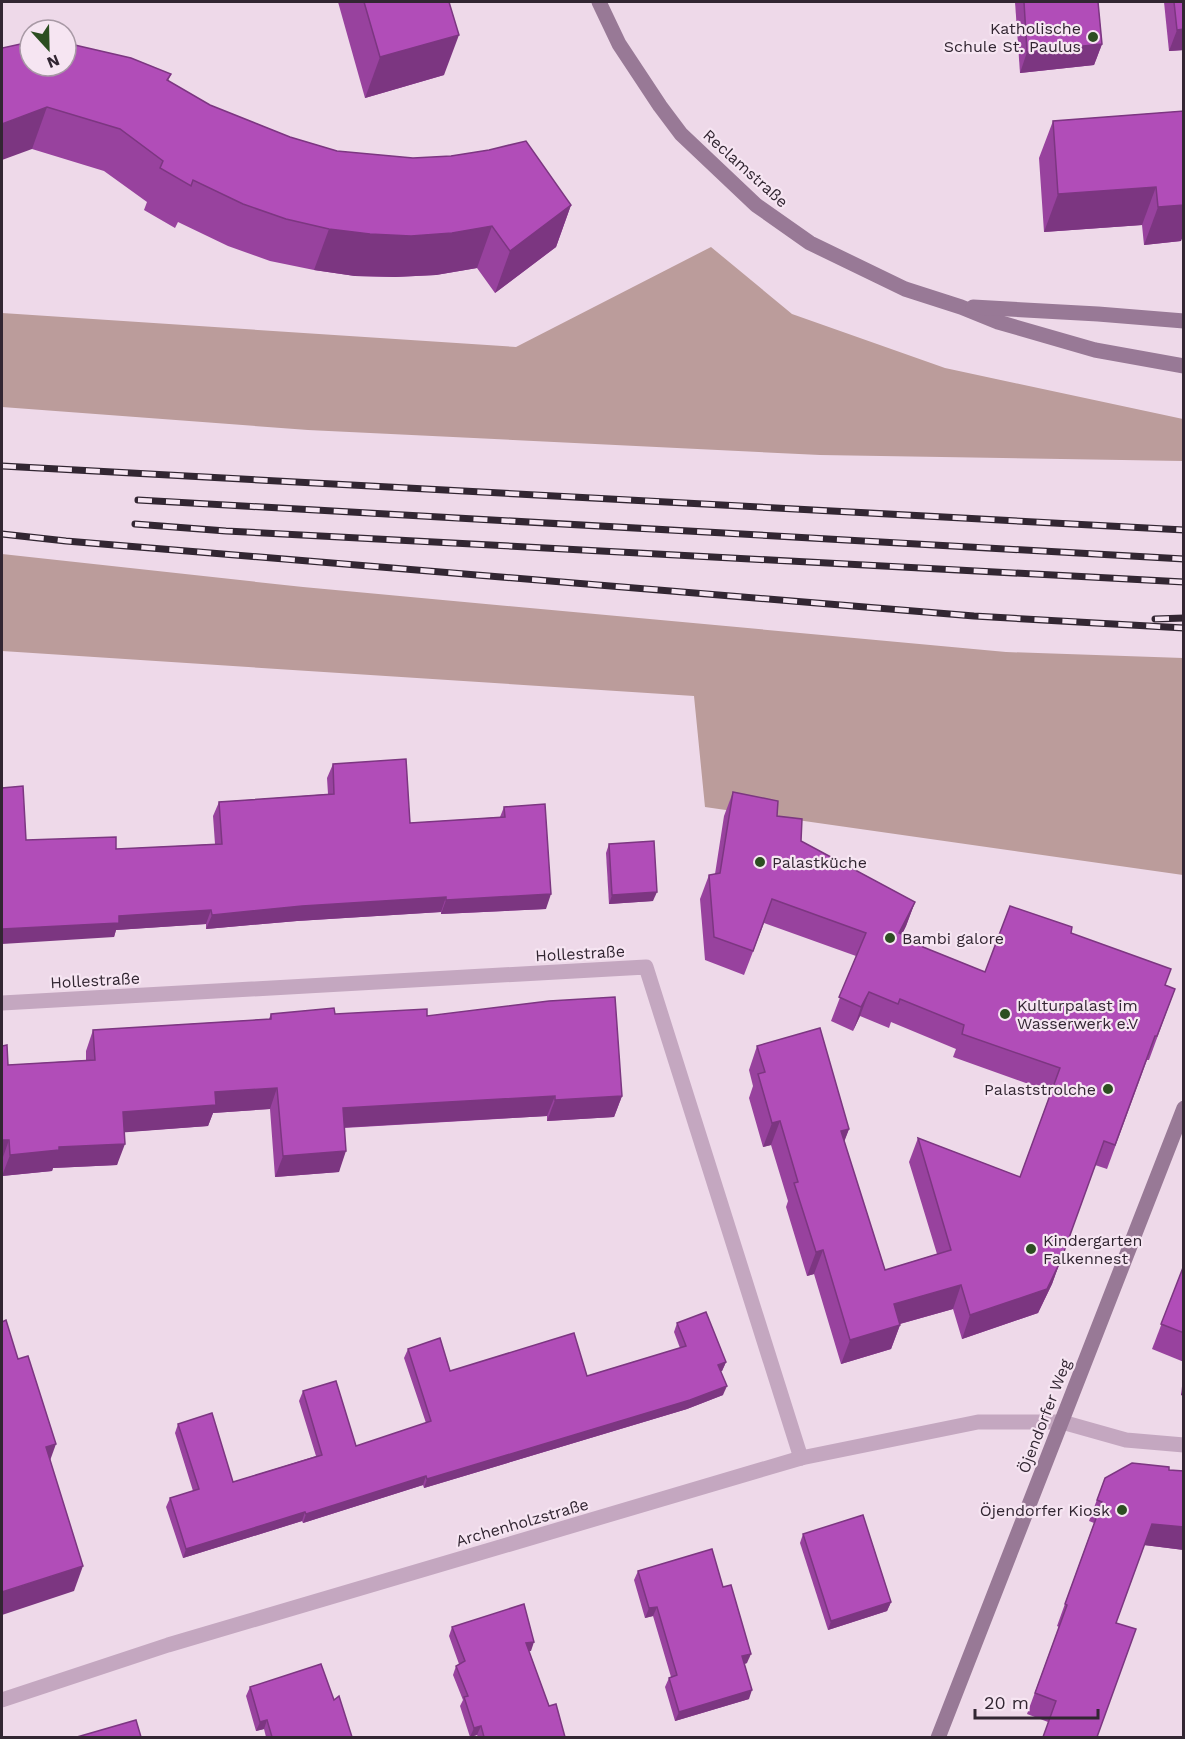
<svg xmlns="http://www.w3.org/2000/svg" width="1185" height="1739" font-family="'Work Sans',sans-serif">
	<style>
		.green { fill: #bb9c9b }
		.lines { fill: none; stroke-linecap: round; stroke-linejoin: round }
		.street { stroke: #c4a7c0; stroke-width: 15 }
		.secondary { stroke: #987996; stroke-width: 15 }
		.rail-casing { stroke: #322632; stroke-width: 7 }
		.rail { stroke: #f6e5f2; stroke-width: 4.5; stroke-dasharray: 14; stroke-linecap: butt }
		.wall { fill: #98429e }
		.shaded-wall { fill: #7c3681 }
		.building { fill: #b14db8; stroke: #7c3681; stroke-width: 1.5 }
		.poi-dot { fill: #2c4e21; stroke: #f6e5f2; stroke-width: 2 }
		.labels { text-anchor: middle; stroke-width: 4.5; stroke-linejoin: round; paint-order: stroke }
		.poi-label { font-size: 16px; fill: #322632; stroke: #f6e5f2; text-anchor: start }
		.street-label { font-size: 16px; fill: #322632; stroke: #f6e5f2 }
	</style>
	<rect width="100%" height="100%" fill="#eed9e9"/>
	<g class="green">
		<path d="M711 247 792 314 945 368 1183 419V461L820 455 308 430 2 407V313L516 347Z"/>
		<path d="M2 554 303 587 1006 652 1183 658V875L705 807 694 696 2 651Z"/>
	</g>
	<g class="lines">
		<g class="street">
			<path d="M2 1003 646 967 801 1458"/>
			<path d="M2 1700 168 1645 801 1458 978 1422H1062L1126 1440 1184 1445"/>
		</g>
		<g class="secondary">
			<path d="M599 2 619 44 660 106 681 134 756 205 810 243 905 289 961 307 998 322 1095 350 1184 366"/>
			<path d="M973 307 1098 314 1184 321"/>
			<path d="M938 1738 1184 1108"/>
		</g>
		<g class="rail-casing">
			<g id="rail">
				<path d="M2 466 1184 530"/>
				<path d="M138 500 1184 559"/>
				<path d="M135 524 226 531 1184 582"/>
				<path d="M2 534 66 541 974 616 1184 628"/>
				<path d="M1155 619 1184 618"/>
			</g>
		</g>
		<use href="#rail" class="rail"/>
	</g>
	<g class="wall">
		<path d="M338 2H449L444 75 365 98Z"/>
		<path d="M1015 2H1098L1102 44 1094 65 1020 73Z"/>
		<path d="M1164 2H1184V50L1169 51Z"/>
		<path d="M2 48 171 74 168 81 210 105 290 137 337 151 571 205 556 247 495 293 477 268 436 275 395 277 355 276 314 270 270 261 228 246 178 222 175 228 144 210 147 202 104 171 32 149Z"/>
		<path d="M1184 111 1181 241 1144 245 1142 225 1044 232 1039 158 1053 121Z"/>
		<path d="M333 764 410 823 500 817 504 807 546 909 441 914V912L297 921 206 929V924L116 930 114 937 26 840 116 849 215 844 213 816 219 802 328 794 327 778Z"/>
		<path d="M733 792 777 816 801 841 915 902 906 926 902 934 923 947 985 972 1071 933 1165 985 1175 989 1149 1060H1147L1107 1169 1095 1165 1052 1284 1038 1313 962 1339 953 1309 900 1324V1325L891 1349 841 1364 814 1274 807 1276 786 1207 788 1201 771 1145 763 1147 749 1098 753 1086 749 1070 757 1046 849 1129 844 1141 885 1270 937 1254 909 1162 918 1138 1020 1177 1051 1092 953 1057 956 1049 891 1022 889 1028 860 1016 853 1031 831 1021 856 956 764 923 744 975 705 960 700 899 709 875 715 874 724 816Z"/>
		<path d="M609 844 653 901 609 904 606 853Z"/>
		<path d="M271 1014H335L427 1016 622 1096 614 1117 547 1121V1116L344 1128 339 1172 275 1177 270 1109 213 1113 208 1126 124 1132 117 1165 53 1168 52 1171 2 1176V1046L8 1065 86 1060V1051L93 1030 269 1019Z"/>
		<path d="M1184 1265V1362L1152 1349Z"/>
		<path d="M677 1323 726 1362 722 1371H721L723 1395 687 1409 424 1488 423 1485 303 1523 302 1521 183 1558 166 1507 170 1498 193 1491 175 1433 178 1424 233 1482 316 1456 299 1401 303 1391 356 1446 426 1423 404 1358 408 1349 450 1371 587 1376 680 1348 674 1332Z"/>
		<path d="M1184 1370V1396L1181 1395Z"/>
		<path d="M1169 1470 1184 1471V1550L1144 1545 1048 1722 1027 1714 1059 1627 1057 1626 1094 1523 1089 1521 1105 1478Z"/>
		<path d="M803 1534 891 1602 887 1611 828 1630 800 1543Z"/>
		<path d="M638 1571 723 1587 747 1663 744 1664 749 1699 675 1721 665 1687 669 1678 671 1677 653 1616 645 1618 634 1580Z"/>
		<path d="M452 1627 531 1651H529L549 1706 565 1737H478L477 1735 470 1737 460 1706 463 1700 453 1675 456 1666 459 1664 449 1636Z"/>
		<path d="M250 1687 334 1700 352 1737H266L264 1729 256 1731 246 1696Z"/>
	</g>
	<g class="shaded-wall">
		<path d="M1184 29V50L1169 51 1177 30Z"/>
		<path d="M459 35 444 75 365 98 380 57Z"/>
		<path d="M1102 44 1094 65 1020 73 1027 52Z"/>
		<path d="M47 107 32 149 2 160V124Z"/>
		<path d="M1156 187 1142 225 1044 232 1058 194Z"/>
		<path d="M571 205 556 247 495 293 510 251Z"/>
		<path d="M1184 205V234L1181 241 1144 245 1158 207Z"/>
		<path d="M492 226 477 268 436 275 395 277 355 276 314 270 329 229Z"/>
		<path d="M657 892 653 901 609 904 612 895Z"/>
		<path d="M551 894 546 909 441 914 446 900Z"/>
		<path d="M446 897 441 912 297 921 206 929 212 915 302 906Z"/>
		<path d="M915 902 906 926 891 957 899 933Z"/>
		<path d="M211 910 206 924 116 930 114 937 2 944V929L119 916Z"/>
		<path d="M869 992 860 1016 853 1031 861 1007Z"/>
		<path d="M277 1088 270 1109 213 1113 208 1126 116 1133 123 1112 215 1092Z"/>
		<path d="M555 1096 547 1116 335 1128 343 1108Z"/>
		<path d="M622 1096 614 1117 547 1121 555 1100Z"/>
		<path d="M780 1121 771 1145 763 1147 772 1123Z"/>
		<path d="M849 1129 840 1153 841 1131Z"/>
		<path d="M2 1140H9L2 1160Z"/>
		<path d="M1104 1141 1052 1284 1038 1313 962 1339 970 1315Z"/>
		<path d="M125 1144 117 1165 53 1168 52 1171 2 1176 10 1155 59 1147Z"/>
		<path d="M346 1151 339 1172 275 1177 283 1156Z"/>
		<path d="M823 1250 814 1274 807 1276 816 1252Z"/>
		<path d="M961 1285 953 1309 885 1328 894 1304Z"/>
		<path d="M900 1325 891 1349 841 1364 850 1340Z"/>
		<path d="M726 1362 722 1371 715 1374 718 1365Z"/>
		<path d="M727 1386 723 1395 687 1409 424 1488 427 1479Z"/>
		<path d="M1184 1388V1396L1181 1395Z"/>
		<path d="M56 1444 47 1469 46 1447Z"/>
		<path d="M426 1476 423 1485 303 1523 306 1514Z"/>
		<path d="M305 1512 302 1521 183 1558 186 1549Z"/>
		<path d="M1152 1524 1184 1527V1550L1144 1545Z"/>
		<path d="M83 1566 74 1591 2 1615V1592Z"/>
		<path d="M891 1602 887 1611 828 1630 831 1621Z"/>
		<path d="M657 1607 653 1616 645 1618 649 1608Z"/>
		<path d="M534 1642 531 1651 522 1652 526 1643Z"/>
		<path d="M751 1654 747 1663 739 1666 742 1656Z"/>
		<path d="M752 1690 749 1699 675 1721 679 1712Z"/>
		<path d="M267 1720 264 1729 256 1731 260 1722Z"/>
		<path d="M481 1726 477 1735 470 1737 474 1728Z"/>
	</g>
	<g class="building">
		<path d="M364 2H449L459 35 380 57Z"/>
		<path d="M1024 2H1098L1102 44 1027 52Z"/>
		<path d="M1174 2H1184V29L1177 30Z"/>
		<path d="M30 42V66H66V43L131 58 171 74 167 80 210 105 290 137 337 151 413 158 451 156 489 150 526 141 571 205 510 251 492 226 452 233 411 236 370 234 329 229 286 219 243 204 193 180 191 186 160 168 163 161 120 129 47 107 2 124V48Z"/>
		<path d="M1184 111V205L1158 207 1156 187 1058 194 1053 121Z"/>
		<path d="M406 759 410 823 505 817 504 807 545 804 551 894 446 900V897L302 906 212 915 211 910 119 916V923L2 929V788L23 786 26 840 116 837V849L222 844 219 802 334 794 333 764Z"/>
		<path d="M733 792 778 801 777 816 802 819 801 841 915 902 899 933 924 944 923 947 985 972 1010 906 1072 927 1071 933 1171 969 1165 985 1175 989 1157 1036H1155L1115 1145 1104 1141 1061 1260 1047 1289 970 1315 961 1285 894 1304 900 1325 850 1340 823 1250 816 1252 794 1183 798 1182 780 1121 772 1123 758 1074 765 1072 757 1046 820 1028 849 1129 841 1131 885 1270 951 1250 918 1138 1020 1177 1060 1068 962 1034 964 1025 900 999 898 1004 869 992 861 1007 839 997 866 933 772 899 753 951 714 937 709 875 720 873Z"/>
		<path d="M654 841 657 892 612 895 609 844Z"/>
		<path d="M615 997 622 1096 555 1100V1096L343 1108 346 1151 283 1156 277 1088 215 1092 216 1105 123 1112 125 1144 59 1147V1150L10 1155 9 1140H2V1046L7 1045 8 1065 95 1060 93 1030 271 1019V1014L334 1008 335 1014 427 1009V1016L549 1001Z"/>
		<path d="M1184 1265V1333L1161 1324Z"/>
		<path d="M706 1312 726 1362 718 1365 727 1386 690 1400 427 1479 426 1476 306 1514 305 1512 186 1549 170 1498 199 1489 178 1424 212 1413 233 1482 322 1455 303 1391 336 1381 356 1446 431 1421 408 1349 440 1338 450 1371 574 1333 587 1376 686 1346 677 1323Z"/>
		<path d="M6 1320 18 1359 28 1356 56 1444 46 1447 83 1566 2 1592V1322Z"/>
		<path d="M1132 1463 1169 1467V1470L1184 1471V1527L1152 1524 1116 1623 1136 1629 1097 1737H1043L1056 1701 1035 1693 1067 1605 1065 1604 1102 1502 1097 1500 1105 1478Z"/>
		<path d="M863 1515 891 1602 831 1621 803 1534Z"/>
		<path d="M712 1549 723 1587 731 1585 751 1654 742 1656 752 1690 679 1712 669 1678 677 1675 657 1607 649 1608 638 1571Z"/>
		<path d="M524 1604 534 1642 526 1643 549 1706 556 1704 565 1737H484L481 1726 474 1728 464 1697 468 1696 456 1666 465 1661 452 1627Z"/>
		<path d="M321 1664 334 1700 339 1696 352 1737H272L267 1720 260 1722 250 1687Z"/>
		<path d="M136 1720 141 1737H77Z"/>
	</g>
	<g class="poi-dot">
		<circle cx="1093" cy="37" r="6"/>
		<circle cx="760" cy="862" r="6"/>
		<circle cx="890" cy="938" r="6"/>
		<circle cx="1005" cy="1014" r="6"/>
		<circle cx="1108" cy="1089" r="6"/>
		<circle cx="1031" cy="1249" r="6"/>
		<circle cx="1122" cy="1510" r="6"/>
	</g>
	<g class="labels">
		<g class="poi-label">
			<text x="1081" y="34" text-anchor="end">Katholische<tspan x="1081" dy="18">Schule St. Paulus</tspan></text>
			<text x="772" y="868">Palastküche</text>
			<text x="902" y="944">Bambi galore</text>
			<text x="1017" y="1011">Kulturpalast im<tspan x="1017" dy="18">Wasserwerk e.V</tspan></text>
			<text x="1096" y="1095" text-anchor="end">Palaststrolche</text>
			<text x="1043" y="1246">Kindergarten<tspan x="1043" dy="18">Falkennest</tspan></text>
			<text x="1110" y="1516" text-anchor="end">Öjendorfer Kiosk</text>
		</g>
		<g class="street-label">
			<text transform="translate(746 168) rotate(42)" y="6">Reclamstraße</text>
			<text transform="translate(580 953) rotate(-3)" y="6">Hollestraße</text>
			<text transform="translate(95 980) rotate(-3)" y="6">Hollestraße</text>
			<text transform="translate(1044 1416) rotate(-69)" y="6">Öjendorfer Weg</text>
			<text transform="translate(522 1522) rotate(-16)" y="6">Archenholzstraße</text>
		</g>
	</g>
	<rect width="1185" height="1739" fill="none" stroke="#322632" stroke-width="6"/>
	<g transform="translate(48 48) rotate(158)"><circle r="28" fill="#f6e5f2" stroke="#a899a5" stroke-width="1.5"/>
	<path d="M0-4.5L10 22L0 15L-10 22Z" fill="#2c4e21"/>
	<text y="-9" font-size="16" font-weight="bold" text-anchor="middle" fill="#322632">N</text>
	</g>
	<path d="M975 1709v9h123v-9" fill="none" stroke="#322632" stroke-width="3"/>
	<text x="984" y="1709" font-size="18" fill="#322632" stroke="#f6e5f2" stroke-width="4.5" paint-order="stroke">20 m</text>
</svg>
